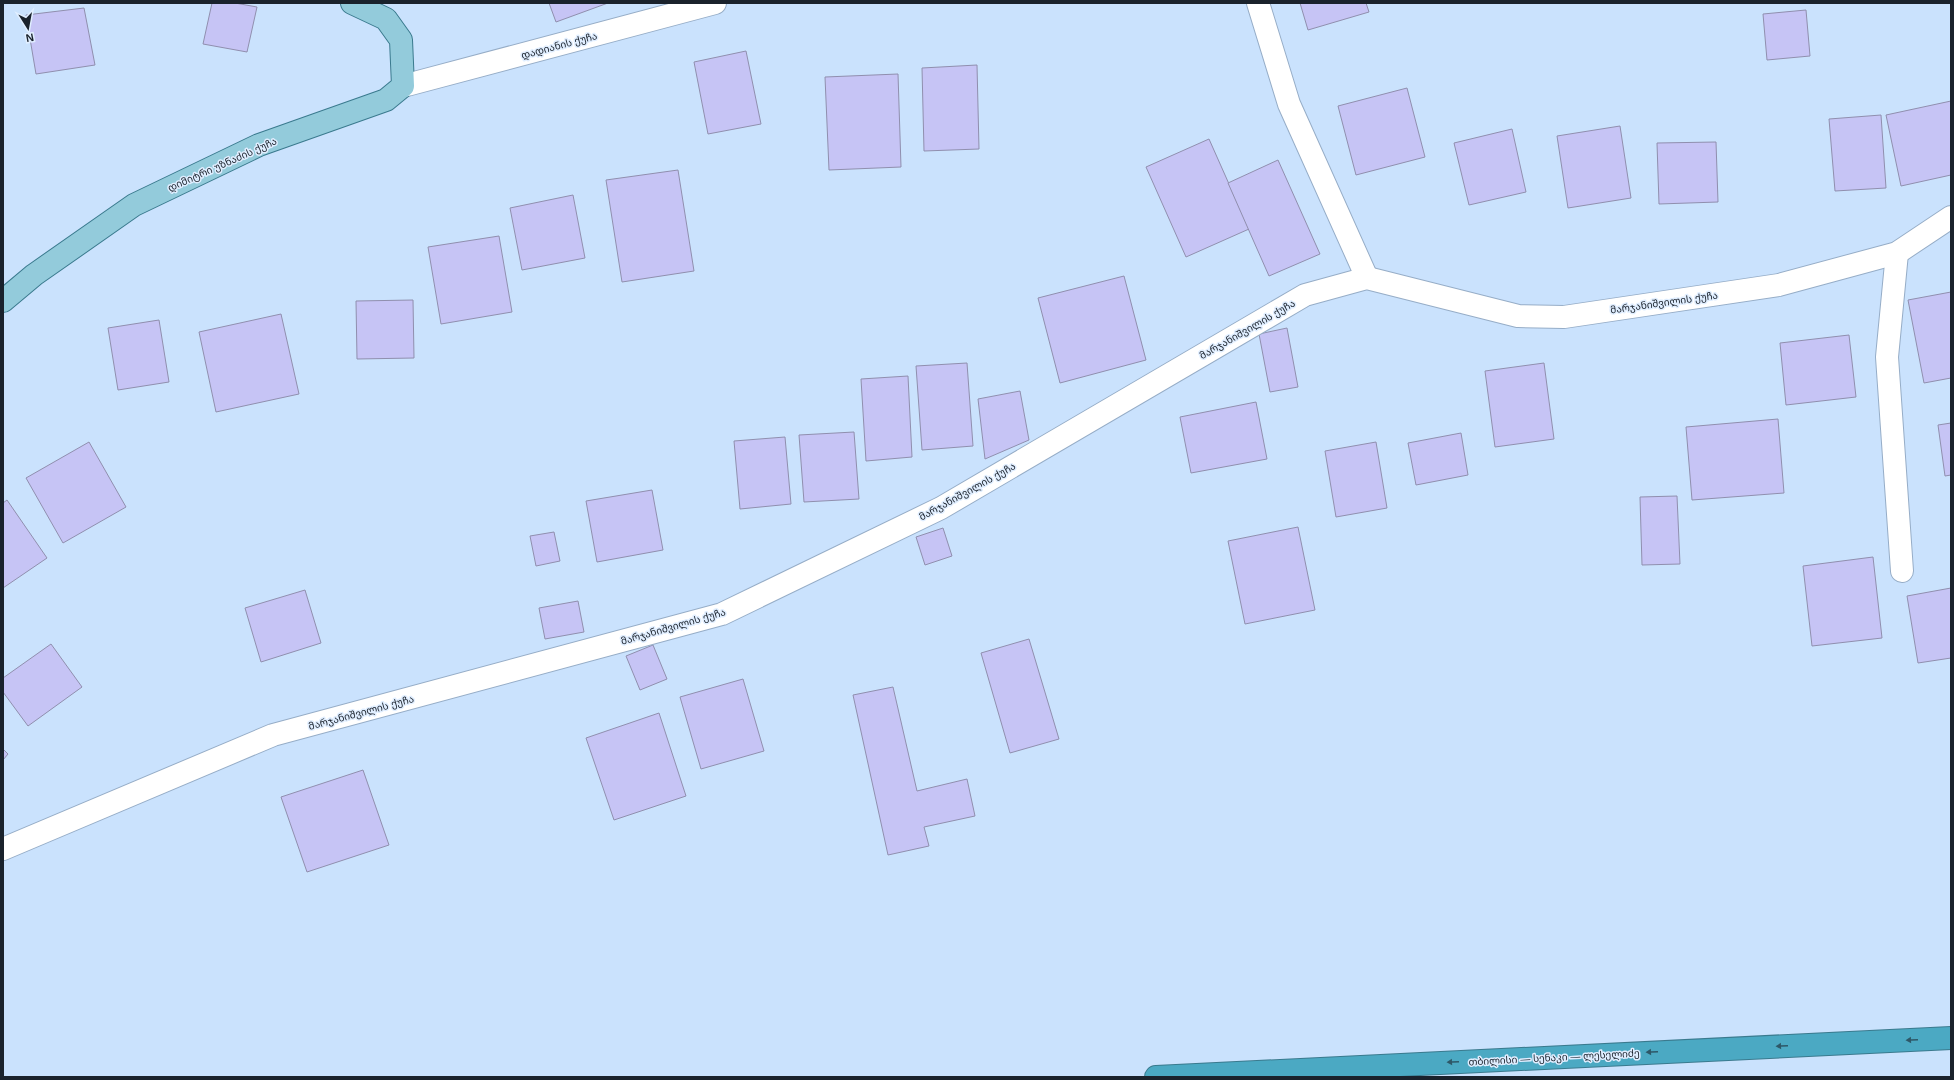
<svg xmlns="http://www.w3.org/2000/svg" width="1954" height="1080" font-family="Arial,'Noto Sans Georgian',sans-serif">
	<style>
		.building { fill: #c6c4f5; stroke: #908fae }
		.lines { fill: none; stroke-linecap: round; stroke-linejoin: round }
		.minor-casing { stroke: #96adc7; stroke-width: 24 }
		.major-casing { stroke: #3a7a8e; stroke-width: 24 }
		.highway-casing { stroke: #3a7a8e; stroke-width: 24 }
		.minor { stroke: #fff; stroke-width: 22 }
		.major { stroke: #93cbdb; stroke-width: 22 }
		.highway { stroke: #4ba9c3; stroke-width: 22 }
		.oneway { fill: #2e5868 }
		.labels { text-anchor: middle; stroke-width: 3; stroke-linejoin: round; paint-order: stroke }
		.street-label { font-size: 10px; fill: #1a222c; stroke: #e0eeff }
	</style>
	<rect width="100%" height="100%" fill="#cae2fd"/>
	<g class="building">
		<path d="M212 3H235L257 7 247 52 203 44Z"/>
		<path d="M549 3H608L556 22Z"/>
		<path d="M1300 3H1366L1369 12 1308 30Z"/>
		<path d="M84 8 95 65 36 74 26 15Z"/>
		<path d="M1806 10 1810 56 1767 60 1763 14Z"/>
		<path d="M746 51 761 124 708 134 694 62Z"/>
		<path d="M977 65 979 149 924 151 922 68Z"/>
		<path d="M898 74 901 167 829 170 825 77Z"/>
		<path d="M1407 88 1425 157 1356 175 1338 106Z"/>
		<path d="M1951 101V175L1901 186 1886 115Z"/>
		<path d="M1881 115 1886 188 1835 191 1829 119Z"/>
		<path d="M1620 126 1631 198 1568 208 1557 136Z"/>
		<path d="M1512 129 1526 192 1469 205 1454 143Z"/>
		<path d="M1209 139 1249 229 1186 257 1146 167Z"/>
		<path d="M1716 142 1718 202 1659 204 1657 143Z"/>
		<path d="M1278 160 1320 254 1269 276 1228 183Z"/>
		<path d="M678 170 694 271 622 282 606 180Z"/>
		<path d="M573 195 585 258 522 270 510 208Z"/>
		<path d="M499 236 512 312 441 324 428 247Z"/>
		<path d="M1124 276 1146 360 1060 383 1038 298Z"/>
		<path d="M1951 292V378L1924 383 1908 300Z"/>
		<path d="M413 300 414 358 357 359 356 301Z"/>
		<path d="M281 314 299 394 216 412 199 332Z"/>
		<path d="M159 320 169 382 118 390 108 328Z"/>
		<path d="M1287 328 1298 387 1270 392 1259 334Z"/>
		<path d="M1849 335 1856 397 1786 405 1780 343Z"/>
		<path d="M967 363 973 446 922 450 916 366Z"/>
		<path d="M1544 363 1554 439 1495 447 1485 371Z"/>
		<path d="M908 376 912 457 866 461 861 379Z"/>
		<path d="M1020 391 1029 440 985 459 978 399Z"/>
		<path d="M1256 402 1267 459 1191 473 1180 417Z"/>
		<path d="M1778 419 1784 493 1692 500 1686 427Z"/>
		<path d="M1951 423V475L1945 476 1938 425Z"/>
		<path d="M854 432 859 499 804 502 799 435Z"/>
		<path d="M1461 433 1468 475 1416 485 1408 443Z"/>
		<path d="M785 437 791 504 740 509 734 441Z"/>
		<path d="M89 442 126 507 63 543 26 478Z"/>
		<path d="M1376 442 1387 508 1336 517 1325 451Z"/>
		<path d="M652 490 663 550 597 562 586 501Z"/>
		<path d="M1677 496 1680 564 1642 565 1640 497Z"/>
		<path d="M7 500 47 558 3 588V503Z"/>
		<path d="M1298 527 1315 610 1245 624 1228 541Z"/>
		<path d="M943 528 952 556 925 565 916 537Z"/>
		<path d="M554 532 560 561 536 566 530 536Z"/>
		<path d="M1873 557 1882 638 1812 646 1803 566Z"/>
		<path d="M1951 588V658L1918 663 1907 596Z"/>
		<path d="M305 590 321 643 261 662 245 608Z"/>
		<path d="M578 601 584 632 545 639 539 608Z"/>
		<path d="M1029 639 1059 739 1010 753 981 653Z"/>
		<path d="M51 644 82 687 28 726 3 692V678Z"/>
		<path d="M653 645 667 679 640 690 626 656Z"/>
		<path d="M743 679 764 751 701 769 680 697Z"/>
		<path d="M893 687 917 791 967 779 975 816 924 827 929 846 888 855 853 695Z"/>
		<path d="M659 713 686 796 614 820 586 738Z"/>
		<path d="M3 749 8 754 3 760Z"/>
		<path d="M363 770 389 845 307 872 281 797Z"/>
	</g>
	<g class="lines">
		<g class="minor-casing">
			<g id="minor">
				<path d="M1258 3 1289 104 1367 278"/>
				<path d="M403 86 715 3"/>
				<path d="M1897 253 1887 357 1902 571"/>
				<path d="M3 849 273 735 722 614 941 508 1305 295 1367 278 1518 316 1564 317 1779 285 1897 253 1951 217"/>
			</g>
		</g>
		<g class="major-casing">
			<path id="major" d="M3 301 34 275 134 205 259 145 386 100 403 86 401 40 386 19 352 3"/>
		</g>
		<g class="highway-casing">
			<path id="highway" d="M1156 1077 1951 1038"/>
		</g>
		<use href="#minor" class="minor"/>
		<use href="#major" class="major"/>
		<use href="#highway" class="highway"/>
	</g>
	<defs><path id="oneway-solid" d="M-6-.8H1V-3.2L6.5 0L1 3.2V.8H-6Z"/></defs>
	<g class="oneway">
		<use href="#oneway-solid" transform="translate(1912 1040) rotate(177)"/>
		<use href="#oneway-solid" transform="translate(1782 1046) rotate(177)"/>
		<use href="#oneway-solid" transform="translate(1652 1052) rotate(177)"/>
		<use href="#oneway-solid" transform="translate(1453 1062) rotate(177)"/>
	</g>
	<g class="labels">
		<g class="street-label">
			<text transform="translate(559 45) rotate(-15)" y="4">დადიანის ქუჩა</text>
			<text transform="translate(222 164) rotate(-24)" y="4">დიმიტრი უზნაძის ქუჩა</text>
			<text transform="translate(1664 302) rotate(-8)" y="4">მარჯანიშვილის ქუჩა</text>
			<text transform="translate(1247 329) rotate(-30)" y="4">მარჯანიშვილის ქუჩა</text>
			<text transform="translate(967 491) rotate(-29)" y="4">მარჯანიშვილის ქუჩა</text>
			<text transform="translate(673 626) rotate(-16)" y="4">მარჯანიშვილის ქუჩა</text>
			<text transform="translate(361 712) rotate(-15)" y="4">მარჯანიშვილის ქუჩა</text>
			<text transform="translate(1554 1057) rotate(-3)" y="4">თბილისი — სენაკი — ლესელიძე</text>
		</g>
	</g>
	<rect width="1954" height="1080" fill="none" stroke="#1a222c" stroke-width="8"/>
	<g transform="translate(28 28) rotate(169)" stroke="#e0eeff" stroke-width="3" paint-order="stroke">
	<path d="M0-3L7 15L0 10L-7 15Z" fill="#1a222c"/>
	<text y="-6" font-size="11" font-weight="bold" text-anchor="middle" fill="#1a222c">N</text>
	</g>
</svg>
